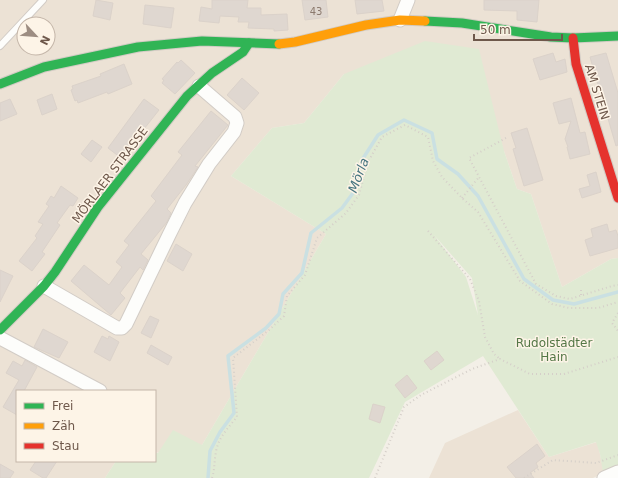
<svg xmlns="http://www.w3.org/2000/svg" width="618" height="478" font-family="'DejaVu Sans',sans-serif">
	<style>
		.residential { fill: #ece2d5; fill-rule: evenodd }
		.green { fill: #e0ead3; fill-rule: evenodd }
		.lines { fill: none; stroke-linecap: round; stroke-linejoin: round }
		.stream { stroke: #cae0e2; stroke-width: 3.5 }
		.building { fill: #dfd7d0; stroke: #dbd2ca }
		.lane-casing { stroke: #d2ccc6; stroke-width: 8 }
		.street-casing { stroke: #d2ccc6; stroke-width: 15 }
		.fast-casing { stroke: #d2cbc4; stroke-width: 11 }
		.slow-casing { stroke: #d2cbc4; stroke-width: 11 }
		.jam-casing { stroke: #d2cbc4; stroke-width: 11 }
		.path { stroke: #d5cfc9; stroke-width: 2; stroke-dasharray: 1 3; stroke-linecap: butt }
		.lane { stroke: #fdfdfb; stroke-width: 6 }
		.street { stroke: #fdfdfb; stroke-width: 13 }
		.fast { stroke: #30b455; stroke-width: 9 }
		.slow { stroke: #ff9f0a; stroke-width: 9 }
		.jam { stroke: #e5322d; stroke-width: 9 }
		.labels { text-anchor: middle; stroke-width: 3; stroke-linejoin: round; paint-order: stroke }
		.number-label { font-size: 10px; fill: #8c7a6e }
		.street-label { font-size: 12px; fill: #6e584b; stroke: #fdf4e7 }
		.park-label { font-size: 12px; fill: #557847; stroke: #fdf4e7 }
		.water-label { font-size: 13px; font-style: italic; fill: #477580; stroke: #fdf4e7 }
	</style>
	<rect width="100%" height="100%" fill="#f3efe7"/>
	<g class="residential">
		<path d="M0 0H618V258L611 259 562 287 531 194 517 189 504 151 344 74 304 123 272 128 231 176 326 234 202 445 155 453V391H17V461H116L105 478H0ZM24 24H48V48H24Z"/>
		<path d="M518 410 549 457 597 442 600 454 604 473 593 478H429L445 443Z"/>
	</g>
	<path class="green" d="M425 41 479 49 504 151 517 189 531 194 562 287 611 259 618 258V478H604L600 454 596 442 549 457 483 356 405 402 369 478H105L116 461H155V453H158L173 430 202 445 326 234 231 176 272 128 304 123 344 74ZM434 235 472 278 478 315 466 277Z"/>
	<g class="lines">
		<path class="stream" d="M208 478 210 451 220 432 234 413 228 356 266 328 279 314 283 294 302 273 311 233 342 208 353 193 362 160 378 135 404 120 432 133 437 159 458 174 478 196 524 279 553 300 574 304 618 292"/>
	</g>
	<g class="building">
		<path d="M96 0 113 3 110 20 93 16Z"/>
		<path d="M212 0H248L247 8H261V15L287 14 288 30 274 31V29L248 28 249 22H238L239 17 220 16 219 23 199 21 201 7 212 9Z"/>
		<path d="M302 0H326L328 17 305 20Z"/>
		<path d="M355 0H382L384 11 357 14Z"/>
		<path d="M484 0H539L537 22 517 20V11L484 10Z"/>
		<path d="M145 5 174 8 171 28 143 24Z"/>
		<path d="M553 53 556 62 565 59 567 72 540 80 533 59Z"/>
		<path d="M606 53 618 93V145L616 146 590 57Z"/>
		<path d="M181 60 195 73 175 94 162 83 164 80 162 79 177 62 178 63Z"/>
		<path d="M124 64 132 84 108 94 107 92 78 103 77 100 75 101 71 90 73 89 72 86 101 76 100 74Z"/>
		<path d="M242 78 259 93 244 110 227 95Z"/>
		<path d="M52 94 57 109 42 115 37 100Z"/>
		<path d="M571 98 580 133 585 132 590 154 570 159 567 147H568L565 139 571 121 559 124 553 103Z"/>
		<path d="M10 99 17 114 0 121V103Z"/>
		<path d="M144 99 159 110 121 158 108 148Z"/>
		<path d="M211 111 228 125 195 166 198 167 186 185 167 209 171 213 167 222 141 254 148 260 143 270 140 267 120 293 125 298 111 315 71 281 84 265 109 285 122 267 116 262 129 245 124 241 156 201 151 196 182 155 178 152Z"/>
		<path d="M527 128 543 180 524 186 513 149 516 148 511 133Z"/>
		<path d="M92 140 102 147 91 162 81 154Z"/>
		<path d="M596 172 601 192 582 198 579 189 590 186 587 175Z"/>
		<path d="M61 186 78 198 73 206 70 205 57 223 60 225 42 252 45 254 32 271 19 261 37 238 35 236 43 224 38 222 49 206 46 204 51 196 54 198Z"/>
		<path d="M607 224 609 232 616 230 618 236V248L590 256 585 240 593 237 591 229Z"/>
		<path d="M176 244 192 254 183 271 167 261Z"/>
		<path d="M0 270 13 276 0 302Z"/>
		<path d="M150 316 159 320 151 338 141 333Z"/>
		<path d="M43 329 68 342 59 358 34 347Z"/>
		<path d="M102 336 108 339 109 336 119 342 110 361 94 352Z"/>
		<path d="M151 345 172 357 168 365 147 353Z"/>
		<path d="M437 351 444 360 431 370 424 361Z"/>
		<path d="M25 360 37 367 24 391H17V415L3 407 19 380 6 373 13 361 22 366Z"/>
		<path d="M407 375 417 388 405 398 395 385Z"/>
		<path d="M373 404 385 407 380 423 369 419Z"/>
		<path d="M537 444 545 456 536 463 538 467 530 473 534 478H516L507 467Z"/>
		<path d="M36 461H57L46 478H43L30 470Z"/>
		<path d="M0 464 14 472 10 478H0Z"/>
	</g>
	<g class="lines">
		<g class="lane-casing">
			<path id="lane" d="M0 46 43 0"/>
		</g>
		<g class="street-casing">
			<g id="street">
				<path d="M400 20 408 0"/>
				<path d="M44 286 117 328H122L126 324 169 235 185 203 209 164 234 132 237 123 235 117 199 86"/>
				<path d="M0 338 100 391"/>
				<path d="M604 478 618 472"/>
			</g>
		</g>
		<g class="fast-casing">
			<g id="fast">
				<path d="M425 21 462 23 551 37 573 38 618 36"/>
				<path d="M0 84 44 67 138 47 202 41 279 44"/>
				<path d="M0 330 44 286 55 272 98 207 187 96 212 73 243 52 249 43"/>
			</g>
		</g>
		<g class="slow-casing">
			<path id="slow" d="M279 44 295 42 366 25 400 20 425 21"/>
		</g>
		<g class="jam-casing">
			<path id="jam" d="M573 38 576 64 618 198"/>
		</g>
		<g class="path">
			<path d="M506 138 469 158 536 284 556 296 570 299 612 286 618 285"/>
			<path d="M462 198 479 177"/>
			<path d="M428 231 470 279 479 301 485 337 494 354 500 359"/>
			<path d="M581 295V288"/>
			<path d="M618 313 612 323 618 331"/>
			<path d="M212 478C215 469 214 461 216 452 218 438 228 428 237 417L233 358 269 330 284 316 287 296 305 275 317 238 346 213 359 195 368 162 382 137 405 125 428 137 433 161 442 177 462 198 478 212 520 281 552 304 569 308H598L618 302"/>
			<path d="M375 478 404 407 421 395 472 369 500 359 530 374H564L618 357"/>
			<path d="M524 478 553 460 596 463 618 455"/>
		</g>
		<use href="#lane" class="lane"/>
		<use href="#street" class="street"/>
		<use href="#fast" class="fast"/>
		<use href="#slow" class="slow"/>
		<use href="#jam" class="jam"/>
	</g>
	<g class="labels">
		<g class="number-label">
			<text x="316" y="15">43</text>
		</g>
		<g class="street-label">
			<text transform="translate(597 92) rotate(73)" y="4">AM STEIN</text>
			<text transform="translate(110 175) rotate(-53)" y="4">MÖRLAER STRASSE</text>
		</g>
		<g class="park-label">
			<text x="554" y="347">Rudolstädter<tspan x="554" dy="14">Hain</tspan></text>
		</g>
		<g class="water-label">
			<text transform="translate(358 175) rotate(-69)" y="5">Mörla</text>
		</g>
	</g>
	<rect x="16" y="390" width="140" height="72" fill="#fdf4e7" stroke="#c4b6a9"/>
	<rect x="24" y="403" width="20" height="6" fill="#30b455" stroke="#c4b6a9"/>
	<text x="52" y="410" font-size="12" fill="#6e584b">Frei</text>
	<rect x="24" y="423" width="20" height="6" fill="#ff9f0a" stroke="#c4b6a9"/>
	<text x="52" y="430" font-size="12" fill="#6e584b">Zäh</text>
	<rect x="24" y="443" width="20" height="6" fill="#e5322d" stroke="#c4b6a9"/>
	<text x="52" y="450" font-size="12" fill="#6e584b">Stau</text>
	<g transform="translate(36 36) rotate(116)"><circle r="19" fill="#fdf4e7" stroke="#c4b6a9"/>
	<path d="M0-3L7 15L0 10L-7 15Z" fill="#9d8d82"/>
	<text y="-6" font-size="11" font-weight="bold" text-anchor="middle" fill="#6e584b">N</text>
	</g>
	<path d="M474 34v6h88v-6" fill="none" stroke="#6e584b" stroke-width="2"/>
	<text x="480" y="34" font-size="12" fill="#6e584b" stroke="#fdf4e7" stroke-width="3" paint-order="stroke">50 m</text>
</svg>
